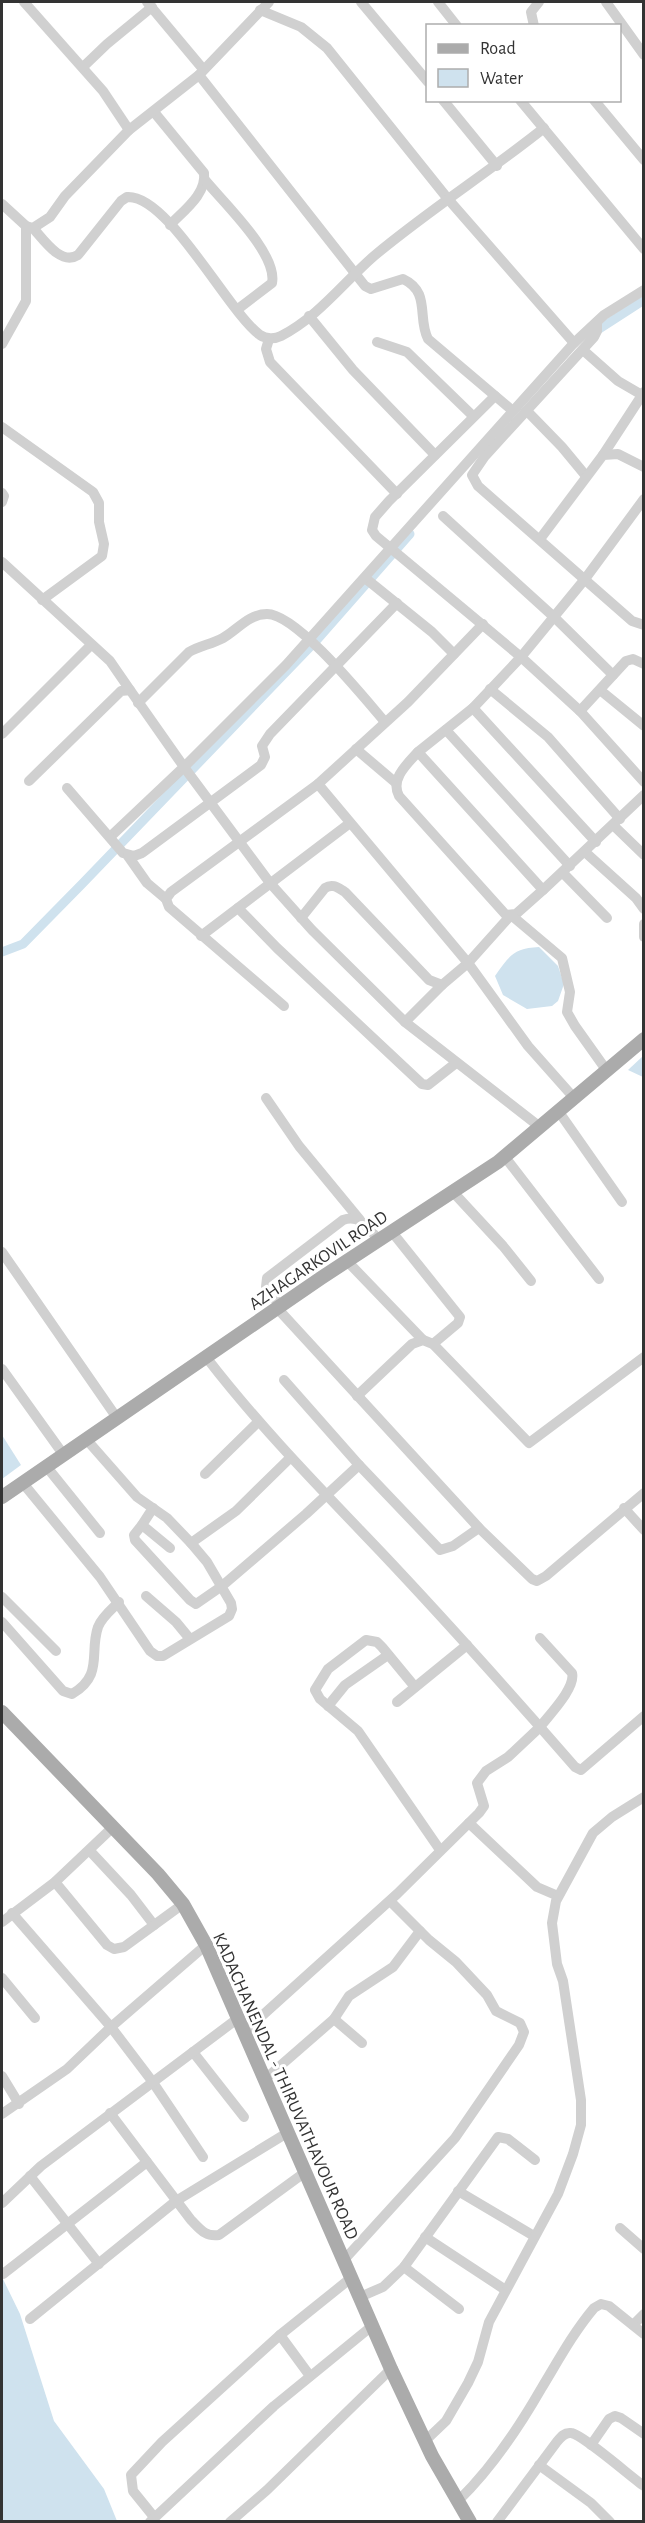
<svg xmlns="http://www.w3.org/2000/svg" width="645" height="2523" font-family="'Alegreya Sans',sans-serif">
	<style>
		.water { fill: #cfe2ee }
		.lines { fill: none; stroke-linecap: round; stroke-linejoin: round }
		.canal { stroke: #cfe2ee; stroke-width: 9 }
		.minor { stroke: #d0d0d0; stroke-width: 10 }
		.major { stroke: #ababab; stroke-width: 14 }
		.labels { text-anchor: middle; stroke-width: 6; stroke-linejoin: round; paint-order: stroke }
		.street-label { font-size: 18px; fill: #333; stroke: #fff }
	</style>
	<rect width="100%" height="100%" fill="#fff"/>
	<g class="water">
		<path d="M539 947 558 966 564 984 558 1001 552 1006 527 1009 503 995 495 976C509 956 514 948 539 947Z"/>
		<path d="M643 1056V1077L628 1070Z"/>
		<path d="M2 1435 21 1465 2 1479Z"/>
		<path d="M2 2277 20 2314 54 2421 104 2489 117 2521H2Z"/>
	</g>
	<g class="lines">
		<g class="canal">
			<path d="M593 333 644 300"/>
			<path d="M2 952 23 944 82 884 316 641 410 534"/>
		</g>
		<g class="minor">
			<path d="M24 2 103 91 129 130"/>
			<path d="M147 2 203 69"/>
			<path d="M361 2 428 82"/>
			<path d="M438 2 457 26"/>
			<path d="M606 2 644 55"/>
			<path d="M260 10 301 27 327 48 448 199 574 343"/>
			<path d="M534 26 531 12 539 2"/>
			<path d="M83 67 107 44 152 7"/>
			<path d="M199 75 365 286 371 289 403 279C431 292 417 318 428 339L513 411"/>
			<path d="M443 100 497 166"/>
			<path d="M520 100 644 249"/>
			<path d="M594 100 644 160"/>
			<path d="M154 112 204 173C207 194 183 211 170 225"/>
			<path d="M205 180C223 202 278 254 272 283L238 309"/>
			<path d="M2 204 26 226 33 228 50 217 65 196 129 130 199 75 269 2"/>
			<path d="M33 228C44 240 61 266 78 255L121 201 127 197C168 194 228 312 260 335 266 339 275 339 281 336 318 317 343 283 374 256 429 210 489 172 544 128"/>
			<path d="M309 316 353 370 435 455"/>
			<path d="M597 322V331L594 337 485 456 472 475 478 486 632 621 644 625"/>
			<path d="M269 339 266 349 270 362 397 494"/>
			<path d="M377 342 407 352 473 416"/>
			<path d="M2 344 26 301V226"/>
			<path d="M583 350 618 381 642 395"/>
			<path d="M495 396 389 501 375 517 372 530 376 536 521 657 473 708 418 752 543 890"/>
			<path d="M527 411 562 447 586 476"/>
			<path d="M2 427 93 492 99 503V522L104 544 102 556 42 600"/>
			<path d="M603 455 644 392"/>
			<path d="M2 493 4 496 2 502"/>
			<path d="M644 499 585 579 521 657 580 711 644 782"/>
			<path d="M443 516 554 617 613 675"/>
			<path d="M540 539 603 455 618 454 644 467"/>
			<path d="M2 562 110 661 130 690"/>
			<path d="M365 578 432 632 454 654"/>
			<path d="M490 689 548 737 620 819"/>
			<path d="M600 690 644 726"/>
			<path d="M138 703 189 652C199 646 212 644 223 638 237 630 249 614 267 614 297 614 365 699 385 722"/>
			<path d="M473 708 596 842"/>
			<path d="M580 711 626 661 633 659 644 664"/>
			<path d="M446 730 570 866"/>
			<path d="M2 734 91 645"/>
			<path d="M356 749 396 783"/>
			<path d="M418 752C407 764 390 779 399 796L506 915 516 914 543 890 644 795"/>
			<path d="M29 781 118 694 121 691 130 690 184 767 110 837"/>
			<path d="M318 784 408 702 483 624"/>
			<path d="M67 788 123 853 134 856 142 853 261 765 265 757 262 746 270 734 397 603"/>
			<path d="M613 825 644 855"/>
			<path d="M585 852 636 898 644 909"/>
			<path d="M128 856 147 883 166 899"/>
			<path d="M563 873 607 918"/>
			<path d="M238 908 277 948 422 1084 428 1085 456 1063"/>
			<path d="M301 918 325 888C333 883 338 888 345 892L429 980 442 985 468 963 511 915 562 958 570 992 567 1012 575 1026 607 1071"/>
			<path d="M644 924V937"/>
			<path d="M201 936 350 823"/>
			<path d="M284 1006 169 907 166 899 171 892 318 784 468 963 528 1046 575 1099"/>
			<path d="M405 1022 442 985"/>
			<path d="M266 1098 299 1146 360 1220"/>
			<path d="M559 1112 622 1202"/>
			<path d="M540 1127 405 1022 312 930 270 883 184 767 286 665 574 343 604 315 644 290"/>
			<path d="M505 1157 599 1279"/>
			<path d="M453 1192 503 1246 531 1281"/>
			<path d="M392 1232 460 1317 458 1323 433 1344"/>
			<path d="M2 1252 117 1418"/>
			<path d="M347 1261 423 1340"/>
			<path d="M280 1306 266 1287 267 1278 343 1220C360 1214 368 1228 379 1240"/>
			<path d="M277 1308 479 1528 532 1579 537 1581 546 1576 644 1493"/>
			<path d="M206 1357C260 1427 319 1487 380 1551 434 1608 487 1667 540 1727L508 1757 486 1771 477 1783 484 1806 479 1813 397 1894 244 2032"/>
			<path d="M2 1369 63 1454"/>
			<path d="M284 1380 359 1465 440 1550 453 1546 479 1528"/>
			<path d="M357 1396 412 1344 423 1340 433 1344 529 1443 644 1357"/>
			<path d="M46 1466 100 1533"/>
			<path d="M205 1474 258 1422"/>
			<path d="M22 1482 100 1577 150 1651 157 1656H163L229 1616 232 1609 231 1603 207 1562 191 1543 167 1518 137 1497 86 1439"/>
			<path d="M153 1508 142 1525 170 1548"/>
			<path d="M624 1508 644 1530"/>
			<path d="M142 1525 134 1535 135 1540 190 1600 196 1604 222 1586 306 1514 359 1465"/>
			<path d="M191 1543 236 1511 290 1458"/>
			<path d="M146 1596 176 1622 190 1639"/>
			<path d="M2 1597 56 1651"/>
			<path d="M2 1622 63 1691 72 1694C104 1675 89 1653 98 1627 102 1617 111 1610 119 1602"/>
			<path d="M540 1638 572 1673C576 1688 549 1715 540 1727L575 1767 581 1770 644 1716"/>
			<path d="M415 1687 382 1647 377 1642 366 1640 328 1669 315 1690 320 1699 358 1731 440 1850"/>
			<path d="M397 1702 467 1645"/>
			<path d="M328 1706 345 1685 388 1655"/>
			<path d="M469 1823 537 1887 558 1896"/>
			<path d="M90 1851 131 1895 154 1925"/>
			<path d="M55 1882 107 1945 114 1949 124 1947 183 1904"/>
			<path d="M12 1913 111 2027 152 2081 203 2157"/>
			<path d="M2 1922 55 1882 112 1828"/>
			<path d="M2 1978 35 2018"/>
			<path d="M334 2019 362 2043"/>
			<path d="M193 2052 244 2117"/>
			<path d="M2 2076 19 2104"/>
			<path d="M264 2080 334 2019 349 1996 393 1967 420 1931"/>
			<path d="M110 2113 191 2220C200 2229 205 2237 219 2235L304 2173"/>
			<path d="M2 2114 67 2069 111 2027 206 1945"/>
			<path d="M30 2176 99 2264"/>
			<path d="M458 2191 534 2236"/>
			<path d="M2 2203 41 2166 237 2019"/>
			<path d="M620 2228 644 2249"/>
			<path d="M425 2237 504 2289"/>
			<path d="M343 2261 455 2138 519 2045 524 2032 520 2023 496 2011 487 1995 456 1962 429 1940 390 1901"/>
			<path d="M404 2267 459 2309"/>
			<path d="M3 2274 147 2162"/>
			<path d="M360 2297 383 2287 404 2267 498 2137 508 2139 535 2160"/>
			<path d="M30 2319 176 2201 287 2133"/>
			<path d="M633 2325 644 2314"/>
			<path d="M280 2335 351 2278"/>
			<path d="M425 2441 446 2421 468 2383 478 2362 489 2322 558 2194 573 2154 581 2125V2100L563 1981 557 1964 552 1923 556 1901 593 1833 612 1817 644 1797"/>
			<path d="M591 2445 609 2419 615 2416 621 2418 644 2434"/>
			<path d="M539 2465 591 2503 610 2522"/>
			<path d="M458 2501C491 2469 518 2429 541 2389 558 2361 573 2333 594 2308L601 2304 609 2306 644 2334"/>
			<path d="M154 2517 133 2491 131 2475 162 2442 280 2335 310 2376"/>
			<path d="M150 2522 274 2406 372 2326"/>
			<path d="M230 2522 267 2490 391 2369"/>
			<path d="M497 2522 556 2443C560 2438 564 2432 571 2433 582 2434 631 2477 644 2486"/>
		</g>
		<g class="major">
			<path d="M2 1497 321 1278 498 1162 644 1039"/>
			<path d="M2 1712 158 1874 183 1904 206 1945 391 2369 432 2456 470 2522"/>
		</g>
	</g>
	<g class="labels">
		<g class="street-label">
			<text transform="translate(318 1260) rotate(-34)" y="6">AZHAGARKOVIL ROAD</text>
			<text transform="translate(286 2086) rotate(66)" y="6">KADACHANENDAL - THIRUVATHAVOUR ROAD</text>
		</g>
	</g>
	<rect width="645" height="2523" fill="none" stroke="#333333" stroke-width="6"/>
	<rect x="426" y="24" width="195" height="78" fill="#ffffff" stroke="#adadad" stroke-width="1.5"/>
	<rect x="438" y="44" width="30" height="9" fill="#ababab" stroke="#adadad" stroke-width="1.5"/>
	<text x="480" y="54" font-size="18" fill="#333333">Road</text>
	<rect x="438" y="69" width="30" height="18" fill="#cfe2ee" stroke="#adadad" stroke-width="1.5"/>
	<text x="480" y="84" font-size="18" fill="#333333">Water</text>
</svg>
